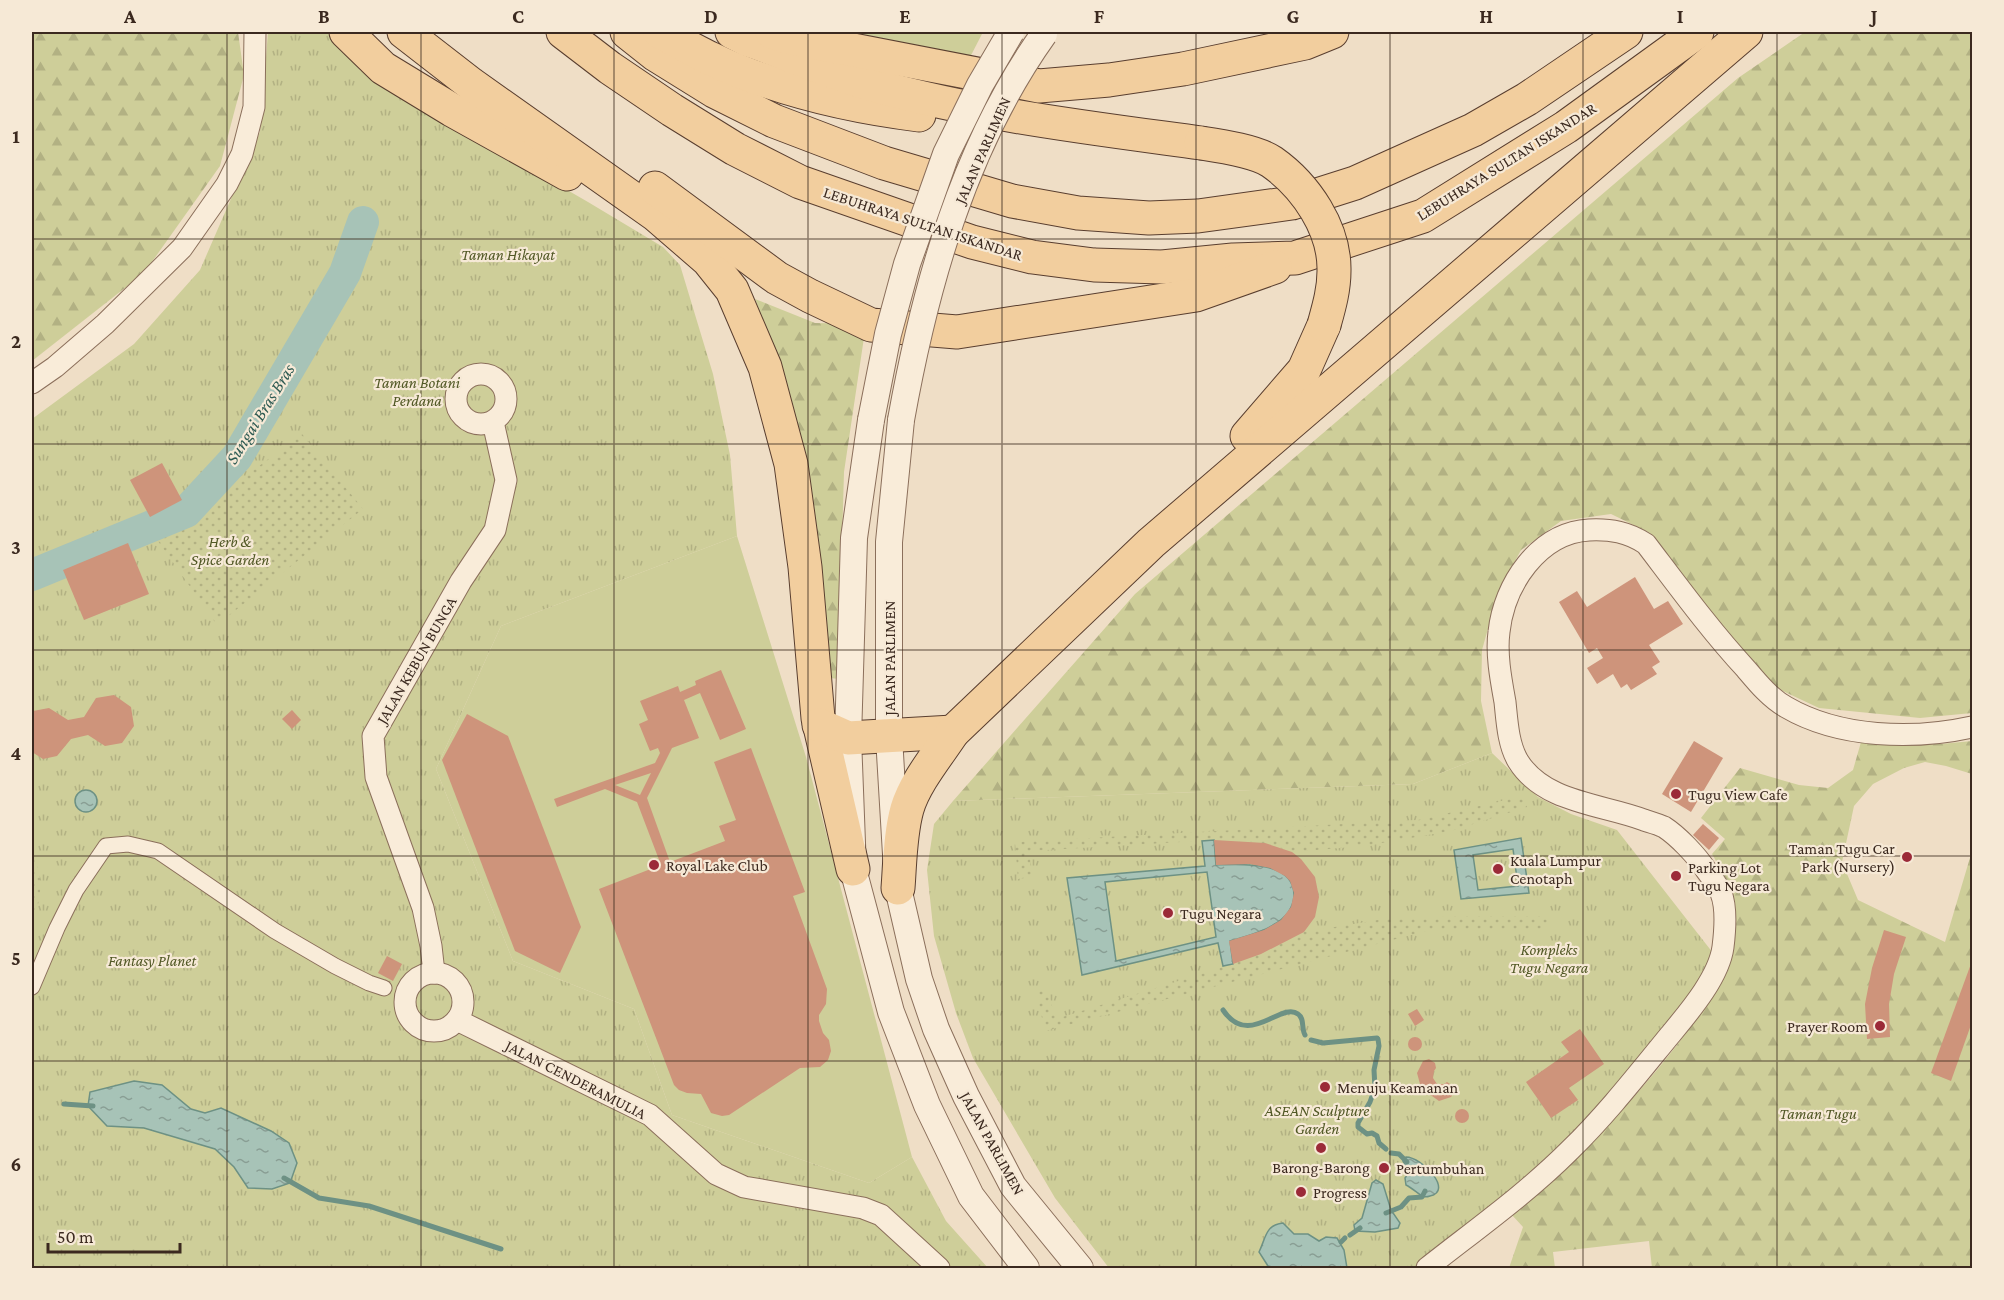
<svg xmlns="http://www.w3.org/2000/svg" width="2004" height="1300" font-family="'Crimson Pro',serif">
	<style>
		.grass { fill: #cece99 }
		.forest { fill: url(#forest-firs) }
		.park { fill: url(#park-tufts) }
		.garden { fill: url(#garden-dots) }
		.water { fill: url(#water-ripples); stroke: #6d9184; stroke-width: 1.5; fill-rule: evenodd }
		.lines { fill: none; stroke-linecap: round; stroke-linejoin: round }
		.stream { stroke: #6d9184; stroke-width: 5 }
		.river { stroke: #a7c3b7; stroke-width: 32 }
		.building { fill: #ce947b; fill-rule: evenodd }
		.pedestrian-casing { stroke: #8b6f5b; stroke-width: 17 }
		.minor-casing { stroke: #8b6f5b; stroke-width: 23 }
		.tertiary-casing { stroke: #8b6f5b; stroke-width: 28 }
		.primary-casing { stroke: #593e2f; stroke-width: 35 }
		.pedestrian { stroke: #f9ecd9; stroke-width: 15 }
		.minor { stroke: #f9ecd9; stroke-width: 21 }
		.tertiary { stroke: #f9ecd9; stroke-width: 26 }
		.primary { stroke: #f2ce9e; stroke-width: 33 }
		.tertiary-bridge-casing { stroke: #8b6f5b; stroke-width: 28; stroke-linecap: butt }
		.primary-bridge-casing { stroke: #593e2f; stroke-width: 35; stroke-linecap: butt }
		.tertiary-bridge { stroke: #f9ecd9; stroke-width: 26 }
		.primary-bridge { stroke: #f2ce9e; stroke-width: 33 }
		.grid { fill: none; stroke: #3b291f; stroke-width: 1.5; stroke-opacity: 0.55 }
		.poi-dot { fill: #9b2a38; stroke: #f6e9d6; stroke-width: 2 }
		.labels { text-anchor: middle; stroke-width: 4.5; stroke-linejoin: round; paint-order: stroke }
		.street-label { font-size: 16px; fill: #3b291f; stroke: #f6e9d6 }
		.park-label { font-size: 16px; font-style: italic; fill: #515825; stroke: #f6e9d6 }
		.poi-label { font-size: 16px; fill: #3b291f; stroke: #f6e9d6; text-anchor: start }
		.water-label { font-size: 18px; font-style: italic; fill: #2e5b53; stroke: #f6e9d6 }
		.neatline { fill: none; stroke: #3b291f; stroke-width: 2 }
		.grid-label { font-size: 20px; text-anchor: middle; font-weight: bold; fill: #3b291f }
	</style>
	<defs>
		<pattern id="forest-firs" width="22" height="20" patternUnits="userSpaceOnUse" patternTransform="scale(1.5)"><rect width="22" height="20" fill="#cece99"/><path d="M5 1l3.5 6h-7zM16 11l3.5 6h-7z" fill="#b2b183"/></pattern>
		<pattern id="park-tufts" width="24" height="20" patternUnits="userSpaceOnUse" patternTransform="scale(1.5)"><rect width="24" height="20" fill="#cece99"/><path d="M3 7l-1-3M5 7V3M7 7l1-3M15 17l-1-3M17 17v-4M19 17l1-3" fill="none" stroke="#b2b183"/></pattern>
		<pattern id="garden-dots" width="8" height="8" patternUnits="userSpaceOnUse" patternTransform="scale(1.5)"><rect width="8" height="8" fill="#cece99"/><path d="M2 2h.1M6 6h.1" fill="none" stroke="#b2b183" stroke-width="1.8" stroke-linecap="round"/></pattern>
		<pattern id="water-ripples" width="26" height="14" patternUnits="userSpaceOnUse" patternTransform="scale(1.5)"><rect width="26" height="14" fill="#a7c3b7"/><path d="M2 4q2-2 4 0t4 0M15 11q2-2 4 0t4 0" fill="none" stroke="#899e94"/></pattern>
	</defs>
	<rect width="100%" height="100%" fill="#efdec6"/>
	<g class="grass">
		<path d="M834 32H983L966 65Z"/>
		<path d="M737 536 806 757 912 1157 869 1183 672 1115 634 1009 513 961 436 769 501 626Z"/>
	</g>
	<g class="forest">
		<path d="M32 32H238L244 75 220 166 144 273 32 361Z"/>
		<path d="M1805 32H1972V713L1920 718 1819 708 1772 686 1722 629 1650 533 1611 514 1561 521 1521 550 1498 593 1482 650 1481 701 1492 753 1413 784 953 801 1135 594 1738 78Z"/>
		<path d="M755 299 815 323 866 324 844 472 838 679 831 678 788 386Z"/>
		<path d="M1972 741V774L1946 766 1925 762 1904 768 1873 784 1854 806 1842 862 1858 900 1945 942 1972 851V1268H1652L1649 1241 1553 1252 1555 1268H1509L1523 1227 1512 1215C1586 1147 1665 1076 1715 987 1721 977 1730 965 1732 955 1739 919 1731 884 1712 854L1725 839 1701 818 1740 768 1799 785 1828 788 1853 770 1861 742 1941 744Z"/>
	</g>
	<g class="park">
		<path d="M268 32H327L360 70 588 202 663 247 680 265 713 374 730 455 737 536 501 626 436 769 513 961 634 1009 672 1115 869 1183 912 1157 946 1221 988 1268H32V419L134 344 200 270 260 132Z"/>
		<path d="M1492 753 1538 797 1571 814 1617 830 1713 953 1692 994 1612 1095 1533 1178 1417 1268H1109L1055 1198 973 1058 956 1013 934 936 927 870 934 824 953 801 1413 784Z"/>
	</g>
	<g class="garden">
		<path d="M302 434 363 509 217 625 158 541Z"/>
		<path d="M1523 796 1527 807 1451 831 1364 846 1292 852 1265 843 1214 840 1030 851 1031 877 1018 879 1015 842 1418 820Z"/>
		<path d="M32 854C45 876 41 901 32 923Z"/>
		<path d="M1462 916H1547V929H1434L1045 1031 1036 992 1047 989 1056 1019 1233 964 1261 954 1304 932 1384 919Z"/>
	</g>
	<g class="water">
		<circle cx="86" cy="801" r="11"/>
		<path d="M1521 838 1529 893 1461 899 1454 850ZM1513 849 1518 886 1478 890 1473 855Z"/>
		<path d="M1214 840 1216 865C1239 864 1295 860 1294 896 1293 909 1284 919 1273 925 1261 933 1244 937 1230 941L1233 964 1223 966 1218 943 1082 975 1067 878 1205 866 1202 841ZM1207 872 1216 937 1116 961 1105 882Z"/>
		<path d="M134 1081 162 1085 191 1109 205 1113 221 1108 271 1131 289 1143 297 1163 290 1183 272 1189 248 1188 234 1167 215 1149 144 1128 107 1126 88 1106 90 1092Z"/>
		<path d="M1406 1157C1422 1157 1454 1191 1430 1196 1427 1197 1424 1197 1422 1196 1417 1193 1412 1188 1406 1185L1405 1178 1409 1173 1403 1161Z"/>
		<path d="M1376 1180 1383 1184 1391 1210 1400 1223 1398 1228 1375 1232 1355 1231 1354 1225 1362 1218 1372 1183Z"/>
		<path d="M1283 1223 1294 1234H1308L1319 1241 1326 1237 1337 1238 1344 1250 1347 1268H1275L1268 1266 1259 1252C1266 1238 1265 1225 1283 1223Z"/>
	</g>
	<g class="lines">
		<g class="stream">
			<path d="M1223 1010C1249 1049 1281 1001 1298 1014 1305 1019 1301 1028 1305 1035"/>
			<path d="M1378 1039 1379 1046 1374 1070 1375 1088 1370 1102 1358 1123V1127L1367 1134 1372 1133 1377 1136 1379 1143 1386 1149"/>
			<path d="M1311 1040 1323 1043 1377 1038"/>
			<path d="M64 1104 93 1106"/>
			<path d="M1391 1153 1399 1154 1407 1162"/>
			<path d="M284 1178 319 1198 369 1206 501 1249"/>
			<path d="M1386 1213 1401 1207 1409 1198 1422 1197 1425 1191"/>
			<path d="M1350 1235 1360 1228"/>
			<path d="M1341 1242 1345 1238"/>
		</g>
		<path class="river" d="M32 575 186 512 237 457 345 273 363 222"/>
	</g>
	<g class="building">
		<path d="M162 463 182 500 150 517 130 480Z"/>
		<path d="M128 543 149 594 84 620 63 570Z"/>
		<path d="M1635 577 1654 609 1668 601 1683 624 1649 645 1660 662 1652 667 1657 674 1631 690 1627 684 1621 688 1613 674 1597 684 1587 668 1603 658 1597 648 1589 653 1559 602 1577 591 1587 607Z"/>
		<path d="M721 670 746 729 720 740 700 693 684 700 699 738 672 748 647 798 670 862 725 841 719 826 736 820 714 762 751 748 805 892 793 896 827 989 826 1004 819 1015V1021L823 1033 829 1040 831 1051 828 1060 820 1067 800 1068 729 1115 722 1116 711 1113 701 1094 687 1093 679 1090 674 1085 599 889 661 865 637 802 605 789 557 807 554 799 655 763 660 753 658 748 650 751 639 724 648 720 640 701 678 686 680 692 696 685 695 681ZM651 773 640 795 615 785Z"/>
		<path d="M114 695 131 707 134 726 122 743 105 746 88 735 71 739 57 756 43 759 32 752 33 711 49 708 68 720 84 717 96 698Z"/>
		<path d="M292 710 301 720 292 729 282 719Z"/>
		<path d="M467 714 508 736 581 927 560 973 515 951 442 760Z"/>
		<path d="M1694 741 1723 758 1691 812 1662 794Z"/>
		<path d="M1703 824 1719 838 1709 850 1693 835Z"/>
		<path d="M1214 840 1265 843 1292 852 1301 859 1315 877 1319 897 1315 917 1304 932 1261 954 1233 964 1229 941 1264 930 1281 920 1291 907 1294 893 1290 881 1285 876 1270 868 1250 864 1216 865Z"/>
		<path d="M1884 930 1906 937 1894 974 1889 1004 1890 1037 1867 1039 1865 1004 1872 968Z"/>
		<path d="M387 956 402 964 393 981 378 973Z"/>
		<path d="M1972 961V1022L1951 1081 1931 1073Z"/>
		<path d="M1417 1009 1424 1020 1415 1026 1408 1014Z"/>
		<path d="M1580 1029 1604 1064 1569 1088 1578 1100 1551 1118 1526 1082 1569 1052 1561 1042Z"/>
		<circle cx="1415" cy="1044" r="7"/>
		<path d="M1429 1059 1435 1063 1436 1068 1434 1071 1433 1078 1437 1084H1444L1447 1082 1453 1086 1455 1091 1451 1097 1439 1101 1425 1091H1422L1417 1073 1423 1061Z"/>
		<circle cx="1462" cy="1116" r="7"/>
	</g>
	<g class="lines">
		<g class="pedestrian-casing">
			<path id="pedestrian" d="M32 987 57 928 76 890 106 846 128 844 158 851 275 931 335 966 369 983 384 988"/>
		</g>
		<g class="minor-casing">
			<g id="minor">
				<circle cx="481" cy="399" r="25"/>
				<path d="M32 383 55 367 105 324 182 248 227 184 242 154 254 107 255 32"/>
				<path d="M434 973 431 946 423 908 376 777 373 736 461 581 495 530 506 480 493 422"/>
				<circle cx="434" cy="1002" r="29"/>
				<path d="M457 1020 650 1115 716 1174 744 1187 863 1208 881 1215 939 1268"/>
				<path d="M1427 1268C1475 1230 1526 1194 1570 1150 1606 1115 1638 1074 1670 1035 1689 1012 1719 977 1723 947 1725 931 1727 908 1721 893 1718 885 1711 877 1706 870 1697 856 1678 836 1664 827 1658 824 1650 822 1644 820 1602 804 1544 803 1518 761 1508 744 1507 721 1505 702 1501 680 1496 654 1499 632 1504 585 1538 533 1589 530 1611 529 1628 532 1646 544 1678 586 1710 630 1746 669 1757 682 1770 698 1786 707 1839 738 1913 740 1972 727"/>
			</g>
		</g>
		<g class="tertiary-casing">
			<g id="tertiary">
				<path d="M871 420 854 538 848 738 853 869 891 1012 927 1105 971 1196 1026 1268"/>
				<path d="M901 420 889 542V737L898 888 919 979 936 1029 966 1096 1013 1186 1080 1268"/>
			</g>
		</g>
		<g class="primary-casing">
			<g id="primary">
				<path d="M346 32 383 68 452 110 567 174"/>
				<path d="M404 32 471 84 656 215 708 260 732 290 765 367 791 464 805 567 818 718 853 869"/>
				<path d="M563 32 610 68 672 110 735 149 800 182 972 242 1032 257 1094 265 1162 267 1233 260 1295 258 1423 216 1566 127 1697 32"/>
				<path d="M627 32 656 55 714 91 774 121 884 163 1012 201 1078 213 1149 218 1198 216 1292 203 1355 183 1473 130 1527 99 1626 32"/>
				<path d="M660 32C690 48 720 65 752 76 806 96 862 108 919 115"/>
				<path d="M732 32 748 40C789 54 831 73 873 85 980 115 1091 128 1201 143"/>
				<path d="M772 32 791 38 1039 86 1109 80 1183 69 1305 43 1332 32"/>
				<path d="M655 188 777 278 810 296 871 325 957 332 1196 295 1275 267"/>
				<path d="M1247 436 1304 370 1324 325"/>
				<path d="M819 725 848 738 953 732"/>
				<path d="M898 888C900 862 900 834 907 809 915 782 938 755 953 732L1151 543 1746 32"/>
			</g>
		</g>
		<use href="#pedestrian" class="pedestrian"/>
		<use href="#minor" class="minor"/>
		<use href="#tertiary" class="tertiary"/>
		<use href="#primary" class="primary"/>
		<g class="tertiary-bridge-casing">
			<g id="tertiary-bridge">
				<path d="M871 420 888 334 907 264 946 154 980 85 1011 32"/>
				<path d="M901 420C925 286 964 146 1044 34"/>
			</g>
		</g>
		<g class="primary-bridge-casing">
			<path id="primary-bridge" d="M1201 143C1221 146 1256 151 1272 162 1306 186 1335 229 1334 271 1334 290 1329 307 1324 325"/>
		</g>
		<use href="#tertiary-bridge" class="tertiary-bridge"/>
		<use href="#primary-bridge" class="primary-bridge"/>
	</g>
	<path class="grid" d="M227 32V1268M421 32V1268M614 32V1268M808 32V1268M1002 32V1268M1196 32V1268M1390 32V1268M1583 32V1268M1777 32V1268M32 239H1972M32 444H1972M32 650H1972M32 856H1972M32 1061H1972"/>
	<g class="poi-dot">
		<circle cx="1676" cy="794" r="6"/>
		<circle cx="1907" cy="857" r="6"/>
		<circle cx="654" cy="865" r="6"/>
		<circle cx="1498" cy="869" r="6"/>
		<circle cx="1676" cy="876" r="6"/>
		<circle cx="1168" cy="913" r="6"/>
		<circle cx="1880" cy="1026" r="6"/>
		<circle cx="1325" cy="1087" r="6"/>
		<circle cx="1321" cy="1148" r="6"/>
		<circle cx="1384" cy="1168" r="6"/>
		<circle cx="1301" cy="1192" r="6"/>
	</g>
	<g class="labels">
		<g class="street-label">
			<text transform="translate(982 150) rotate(-66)" y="6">JALAN PARLIMEN</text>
			<text transform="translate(1506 161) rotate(-32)" y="6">LEBUHRAYA SULTAN ISKANDAR</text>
			<text transform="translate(923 223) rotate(18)" y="6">LEBUHRAYA SULTAN ISKANDAR</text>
			<text transform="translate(889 658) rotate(-90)" y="6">JALAN PARLIMEN</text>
			<text transform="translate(416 660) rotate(-60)" y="6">JALAN KEBUN BUNGA</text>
			<text transform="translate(576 1079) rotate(27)" y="6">JALAN CENDERAMULIA</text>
			<text transform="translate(993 1143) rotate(61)" y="6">JALAN PARLIMEN</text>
		</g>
		<g class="park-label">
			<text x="508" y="260">Taman Hikayat</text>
			<text x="417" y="388">Taman Botani<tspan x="417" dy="18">Perdana</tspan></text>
			<text x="230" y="547">Herb &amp;<tspan x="230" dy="18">Spice Garden</tspan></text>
			<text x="1549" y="955">Kompleks<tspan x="1549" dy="18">Tugu Negara</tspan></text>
			<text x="152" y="966">Fantasy Planet</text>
			<text x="1317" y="1116">ASEAN Sculpture<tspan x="1317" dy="18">Garden</tspan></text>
			<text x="1818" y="1119">Taman Tugu</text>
		</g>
		<g class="poi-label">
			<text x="1688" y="800">Tugu View Cafe</text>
			<text x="1895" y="854" text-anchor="end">Taman Tugu Car<tspan x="1895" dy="18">Park (Nursery)</tspan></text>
			<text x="1510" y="866">Kuala Lumpur<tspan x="1510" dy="18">Cenotaph</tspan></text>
			<text x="666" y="871">Royal Lake Club</text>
			<text x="1688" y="873">Parking Lot<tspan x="1688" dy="18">Tugu Negara</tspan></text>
			<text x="1180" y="919">Tugu Negara</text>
			<text x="1868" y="1032" text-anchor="end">Prayer Room</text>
			<text x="1337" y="1093">Menuju Keamanan</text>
			<text x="1321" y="1173" text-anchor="middle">Barong-Barong</text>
			<text x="1396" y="1174">Pertumbuhan</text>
			<text x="1313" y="1198">Progress</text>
		</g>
		<g class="water-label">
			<text transform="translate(260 414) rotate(-58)" y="6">Sungai Bras Bras</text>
		</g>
	</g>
	<rect width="2004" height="1300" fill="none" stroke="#f6e9d6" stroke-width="66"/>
	<path d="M48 1243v9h132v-9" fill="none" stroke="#3b291f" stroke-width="3"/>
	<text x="57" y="1243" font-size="18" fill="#3b291f" stroke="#f6e9d6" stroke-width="4.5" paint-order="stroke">50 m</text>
	<rect x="33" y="33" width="1938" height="1234" class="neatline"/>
	<g class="grid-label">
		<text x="130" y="23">A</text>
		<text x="324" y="23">B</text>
		<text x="518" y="23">C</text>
		<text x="711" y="23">D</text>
		<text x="905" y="23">E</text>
		<text x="1099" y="23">F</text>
		<text x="1293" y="23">G</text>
		<text x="1486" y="23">H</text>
		<text x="1680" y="23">I</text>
		<text x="1874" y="23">J</text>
		<text x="16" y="143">1</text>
		<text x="16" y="348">2</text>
		<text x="16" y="554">3</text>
		<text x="16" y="760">4</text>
		<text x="16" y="965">5</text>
		<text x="16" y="1171">6</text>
	</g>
</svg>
